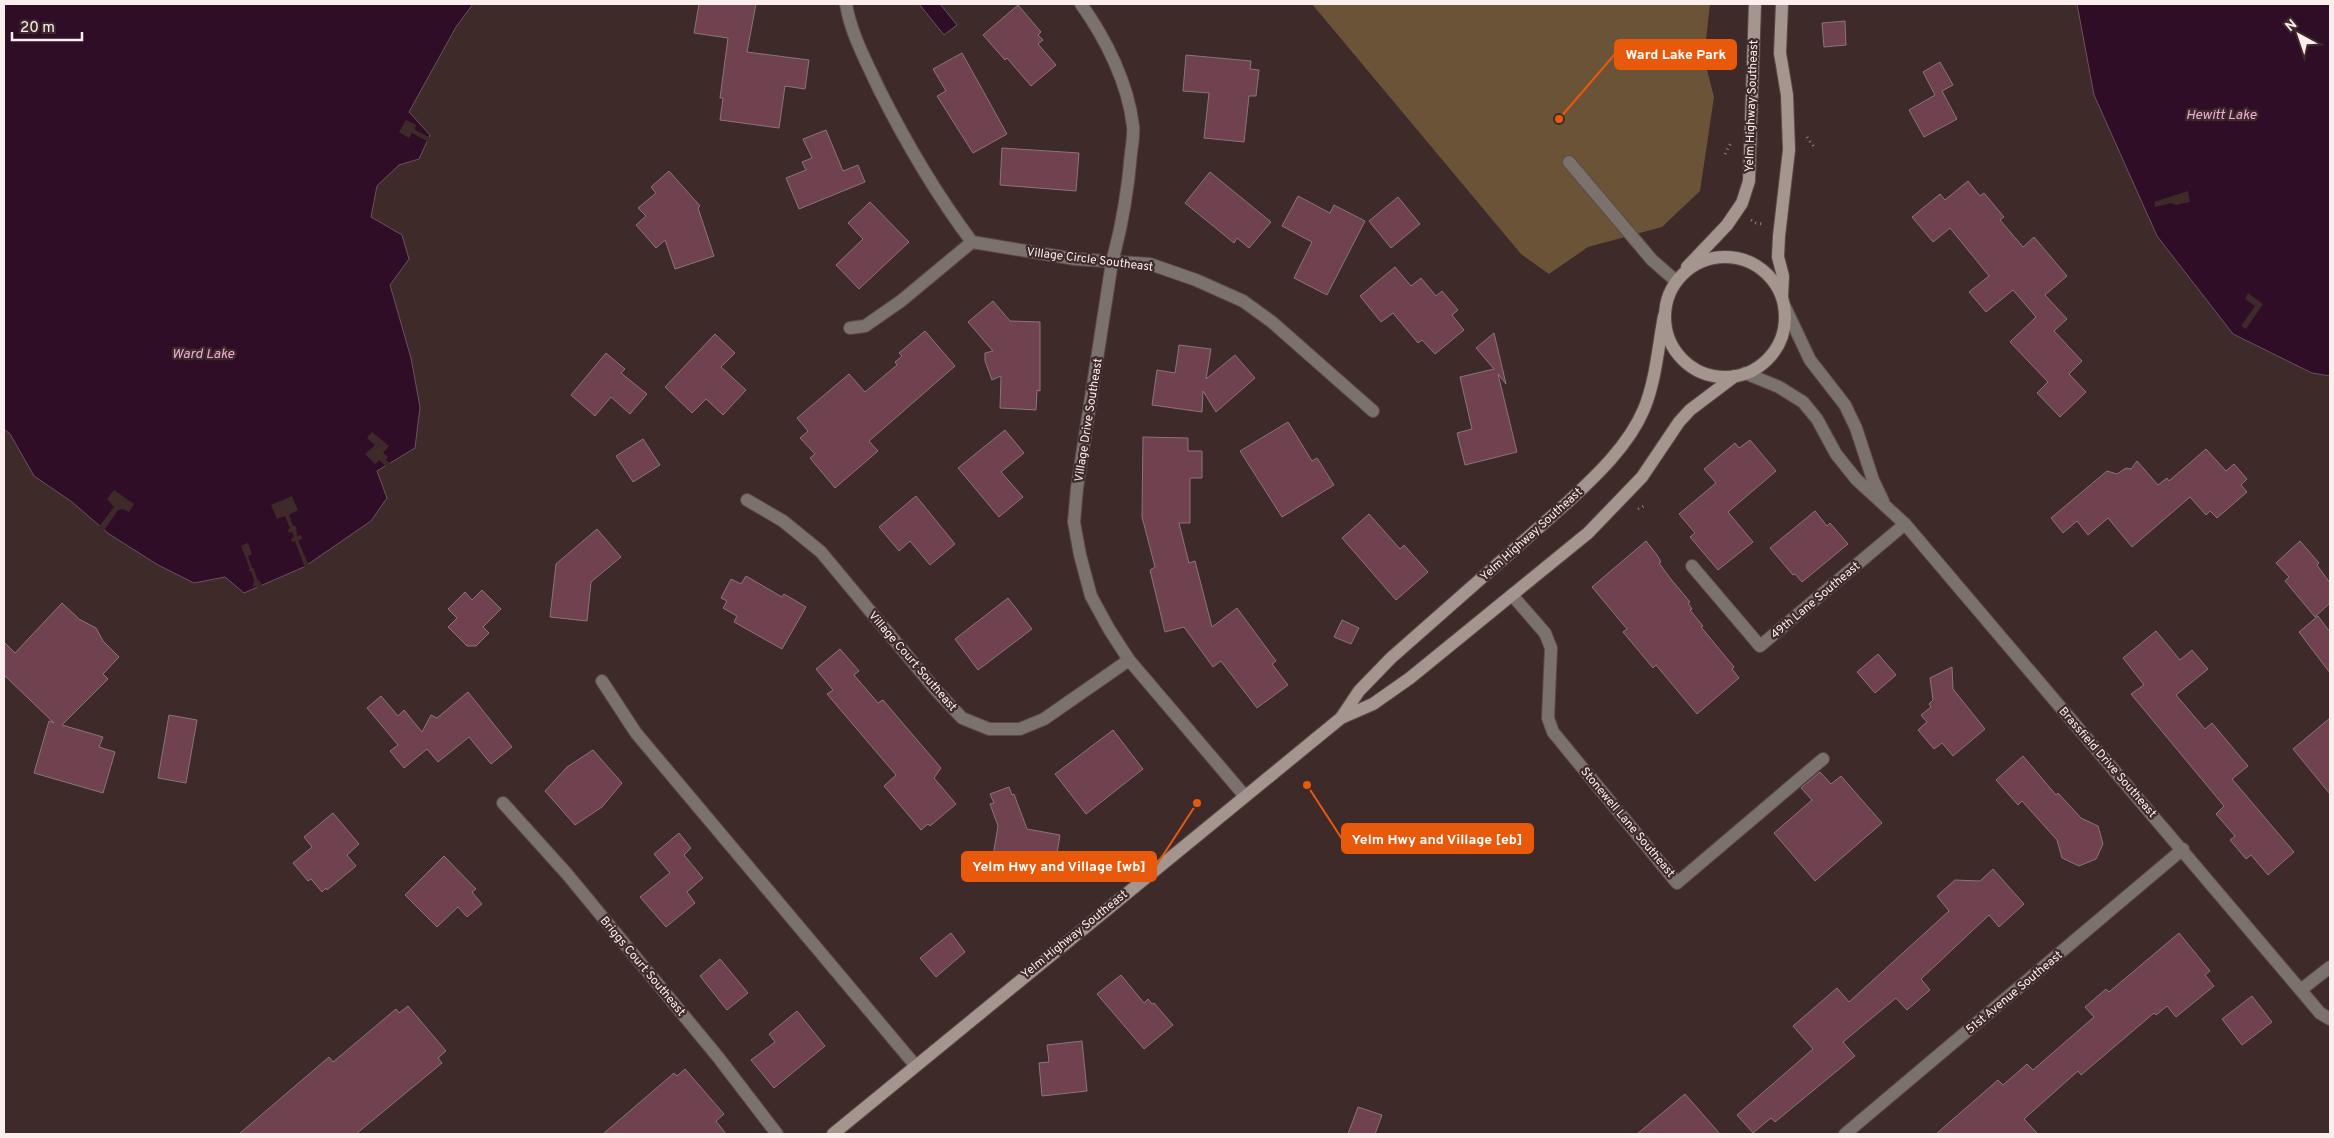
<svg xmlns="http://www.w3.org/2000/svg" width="2334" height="1138" font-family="Overpass,sans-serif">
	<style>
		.green { fill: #6b5338 }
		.water { fill: #300d27; stroke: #6d5062 }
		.pier { fill: #3e2a29 }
		.building { fill: #70414f; stroke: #8b757a }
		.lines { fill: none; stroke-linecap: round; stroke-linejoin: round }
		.service-casing { stroke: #5c4948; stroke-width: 14 }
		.minor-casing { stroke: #5c4948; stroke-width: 14 }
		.secondary-casing { stroke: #5c4948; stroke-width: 14 }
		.path { stroke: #928180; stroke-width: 3; stroke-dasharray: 1 4; stroke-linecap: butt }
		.service { stroke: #7b716d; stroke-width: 12 }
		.minor { stroke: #7b716d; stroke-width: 12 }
		.secondary { stroke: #a4968f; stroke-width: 12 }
		.labels { text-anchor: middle; stroke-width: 4.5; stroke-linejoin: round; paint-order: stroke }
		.street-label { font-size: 12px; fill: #fceeed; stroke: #3e2a29 }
		.water-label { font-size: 14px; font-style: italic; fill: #eeabd9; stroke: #3e2a29 }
		.leader { fill: none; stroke: #e8590c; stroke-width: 2 }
		.callout-dot { fill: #e8590c; stroke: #3e2a29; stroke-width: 2 }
		.callout { fill: #e8590c; stroke: #e8590c; stroke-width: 2 }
		.callout-label { font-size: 14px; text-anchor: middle; font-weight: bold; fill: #fff }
	</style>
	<rect width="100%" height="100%" fill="#3e2a29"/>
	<path class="green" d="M1312 4H1710L1704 58 1714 97 1700 191 1662 227 1588 247 1549 274 1521 254Z"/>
	<g class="water">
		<path d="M4 4H473L456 27 409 112 430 135 419 159 399 165 377 186 371 217 402 235 409 259 390 285 411 358 420 407 415 448 377 471 387 498 371 521 304 567 244 593 225 577 194 583 158 565 109 534 72 502 34 476 10 434 4 429Z"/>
		<path d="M919 4H940L957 25 944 35Z"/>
		<path d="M2077 4H2330V376L2312 373 2233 334 2157 236 2094 95Z"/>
	</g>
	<g class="pier">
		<path d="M406 120 416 125 415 130 431 138 429 142 412 133 409 138 399 132Z"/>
		<path d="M2188 191 2190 202 2176 205 2171 203 2155 207 2154 202Z"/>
		<path d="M2248 293 2263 304 2246 329 2241 326 2255 306 2245 299Z"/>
		<path d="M372 432 389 446 383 453 388 457 386 460 392 465 388 468 379 460 375 464 365 454 375 445 367 438Z"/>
		<path d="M114 490 134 504 129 512 123 509 118 510 103 532 98 528 114 507 107 499Z"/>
		<path d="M292 496 298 510 289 515 293 526H296L297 536 301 535 302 539 298 540 309 566 305 568 295 541 292 542 291 539 294 537 292 532 289 533 288 530 290 528 285 516 277 519 271 505Z"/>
		<path d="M248 543 252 554 248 556 252 568 255 569 254 570 257 579 261 583 262 588 258 590 256 586 253 587 254 580 251 571H248L250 569 241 546Z"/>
	</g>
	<g class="building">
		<path d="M699 4H756L747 52 809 60 805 89 785 86 779 128 720 120 723 98H720L728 38 694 33Z"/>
		<path d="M1018 5 1041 32 1038 35 1043 40 1038 44 1056 65 1031 86 1007 58 1005 60 983 35Z"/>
		<path d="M1845 21 1846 45 1824 47 1822 23Z"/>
		<path d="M962 53 1007 134 973 153 937 96 946 91 933 69Z"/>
		<path d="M1186 55 1251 61 1250 69 1259 70 1256 96H1249L1244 142 1204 138 1209 93 1183 91Z"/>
		<path d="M1940 62 1953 85 1942 91 1957 119 1924 137 1909 110 1935 95 1923 72Z"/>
		<path d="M826 130 843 171 858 165 865 182 799 209 786 178 806 170 802 162 812 158 803 139Z"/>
		<path d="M1002 148 1079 153 1076 191 1000 185Z"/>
		<path d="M669 171 700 206 698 208 714 256 675 269 665 240 656 248 636 225 646 216 638 208 656 193 651 187Z"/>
		<path d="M1210 172 1271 222 1249 248 1237 238 1234 243 1185 203Z"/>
		<path d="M1968 181 1980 196 1984 193 2004 217 2000 220 2023 247 2034 237 2067 276 2045 295 2067 319 2054 331 2082 361 2069 374 2086 392 2060 417 2037 393 2048 382 2010 342 2036 317 2013 290 1986 312 1969 292 1989 276 1950 228 1933 242 1912 217 1940 194 1945 200Z"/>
		<path d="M1298 196 1330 213 1334 205 1365 221 1327 295 1294 278 1312 242 1282 226Z"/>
		<path d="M1398 197 1420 224 1391 248 1369 221Z"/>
		<path d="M870 202 909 242 859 289 836 265 863 239 848 223Z"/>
		<path d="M1395 267 1411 286 1421 278 1436 296 1442 291 1458 310 1452 315 1464 330 1435 354 1422 340 1418 343 1393 313 1381 322 1360 296Z"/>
		<path d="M993 301 1010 321 1040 322V391L1037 390 1036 410 1000 408 1001 376 992 380 985 361V353L993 351 968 322Z"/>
		<path d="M925 331 955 366 869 441 878 451 835 488 810 458 815 454 800 438 808 431 797 418 849 374 865 392 897 365 895 362 902 356 899 353Z"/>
		<path d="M1494 333 1506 384 1498 374 1517 452 1465 465 1457 433 1472 429 1460 377 1494 369 1476 348Z"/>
		<path d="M715 334 735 353 721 367 746 390 723 415 706 399 692 413 665 387Z"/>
		<path d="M1179 345 1211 349 1206 379 1235 355 1255 378 1216 412 1203 391 1202 412 1152 405 1157 370 1175 373Z"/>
		<path d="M606 353 625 369 621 373 647 394 630 414 611 397 595 416 571 395Z"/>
		<path d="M1288 422 1312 461 1317 458 1334 485 1282 517 1240 451Z"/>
		<path d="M1005 430 1024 453 1001 472 1023 497 999 517 958 468Z"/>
		<path d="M1143 437 1188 438V451H1202V478H1190V523H1179L1189 563 1195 561 1212 627 1237 608 1276 661 1272 664 1288 685 1257 708 1221 661 1213 667 1184 627 1165 632 1150 570 1155 567 1142 517Z"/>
		<path d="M643 439 660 465 633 482 616 456Z"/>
		<path d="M1750 440 1776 471 1728 512 1753 542 1718 570 1690 537 1695 533 1679 514 1716 483 1704 469 1735 443 1739 448Z"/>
		<path d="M2206 449 2226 471 2234 464 2247 479 2241 485 2247 492 2217 518 2210 511 2206 515 2190 497 2132 547 2108 518 2088 535 2077 521 2063 533 2051 518 2107 471 2117 474 2126 468 2131 469 2137 461 2158 485 2167 478 2169 481Z"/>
		<path d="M916 496 955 544 930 565 910 541 899 551 879 527Z"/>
		<path d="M1815 511 1827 526 1830 523 1848 544 1802 582 1795 574 1793 575 1770 548Z"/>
		<path d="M1369 514 1400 549 1404 545 1428 572 1396 600 1342 538Z"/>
		<path d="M597 529 621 557 591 582 587 621 550 617 556 564Z"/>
		<path d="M1646 541 1657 555 1661 562 1659 563 1670 578 1690 602 1688 603 1692 609 1690 610 1703 626 1701 627 1734 667 1732 669 1739 678 1697 714 1656 665 1653 668 1623 632 1627 629 1592 587Z"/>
		<path d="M2300 541 2319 563 2317 565 2330 583V603L2315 617 2285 581 2289 577 2276 563Z"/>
		<path d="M746 576 782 597 784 594 806 607 782 649 734 622 737 616 723 608 727 601 721 598 731 579 741 584Z"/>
		<path d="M482 590 501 609 483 627 489 633 476 646H467L448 627 457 618 448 609 465 592 472 600Z"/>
		<path d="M1008 598 1032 629 978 670 955 639Z"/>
		<path d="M62 603 79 619 96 628 103 641 119 657 103 674 108 679 62 725 103 737 99 747 115 752 103 793 34 773 49 721 54 723 4 675V642L15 653Z"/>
		<path d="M2318 616 2330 632V673L2299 632Z"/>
		<path d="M1342 620 1359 628 1351 644 1334 637Z"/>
		<path d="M2156 631 2180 660 2192 650 2208 669 2176 695 2205 729 2212 723 2248 766 2232 779 2294 852 2268 875 2251 855 2246 859 2230 840 2235 836 2216 814 2224 806 2131 694 2144 685 2123 658Z"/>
		<path d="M840 649 859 671 854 675 878 703 883 700 941 768 934 778 956 804 930 826 928 824 921 830 884 786 896 775 827 694 833 690 816 669Z"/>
		<path d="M1878 654 1896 675 1875 693 1857 672Z"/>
		<path d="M1952 667 1953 689 1985 729 1953 756 1942 743 1934 749 1918 730 1927 722 1921 715 1931 707 1929 704 1933 700 1930 678Z"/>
		<path d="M468 692 512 747 491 764 469 737 438 762 427 749 404 768 390 751 398 745 367 708 381 696 398 716 404 710 422 732 431 715 437 718Z"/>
		<path d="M169 715 197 720 186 783 158 778Z"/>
		<path d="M2330 718V794L2293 749Z"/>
		<path d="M1113 730 1143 769 1086 814 1055 774Z"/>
		<path d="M593 750 622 783 602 807 575 825 545 791 567 767Z"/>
		<path d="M2023 756 2056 795 2058 793 2081 818 2098 826 2103 844 2096 859 2079 866 2062 858 2057 840 2022 801 2018 805 1996 780Z"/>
		<path d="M1820 772 1831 784 1841 776 1882 823 1815 881 1774 833 1812 800 1801 788Z"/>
		<path d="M1009 787 1012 795 1014 794 1027 829 1060 835 1054 872 992 862 998 826 990 804 994 803 990 794Z"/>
		<path d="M333 813 359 844 347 855 356 866 327 890 326 888 322 892 311 879 308 881 293 863 312 847 304 837Z"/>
		<path d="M679 833 691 848 684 855 703 878 687 892 695 903 666 927 640 897 670 873 654 854Z"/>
		<path d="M444 856 476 889 472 892 482 904 467 917 458 907 437 927 405 895Z"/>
		<path d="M1993 869 2024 904 1999 927 1989 915 1921 979 1930 990 1907 1010 1896 998 1843 1042 1855 1056 1775 1122 1771 1118 1753 1133 1737 1115 1813 1049 1793 1026 1837 988 1849 1002 1949 911 1937 896 1955 880 1980 881Z"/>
		<path d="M951 933 965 952 936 977 920 958Z"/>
		<path d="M2179 933 2210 971 2205 975 2214 986 2176 1017 2167 1006 2156 1015 2154 1013 2081 1075 2078 1071 2024 1119 2038 1134H1936L1998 1080 2003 1085 2027 1064 2033 1070 2094 1017 2085 1007 2106 989 2109 992Z"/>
		<path d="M720 959 748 993 727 1010 700 976Z"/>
		<path d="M1121 975 1144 1003 1148 999 1152 1004 1154 1003 1173 1025 1144 1049 1097 994Z"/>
		<path d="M2252 996 2272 1022 2242 1045 2222 1019Z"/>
		<path d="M408 1006 446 1051 438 1058 442 1063 356 1134H239L329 1057 333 1062 396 1009 399 1013Z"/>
		<path d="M797 1011 825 1046 774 1088 751 1060 775 1042 769 1034Z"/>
		<path d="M1082 1041 1087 1091 1042 1096 1039 1063 1049 1062 1047 1045Z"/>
		<path d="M685 1069 724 1114 716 1121 726 1134H603L674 1073 677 1076Z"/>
		<path d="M1685 1094 1720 1134H1637Z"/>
		<path d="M1358 1107 1382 1115 1375 1134H1348Z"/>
	</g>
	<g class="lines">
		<g class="service-casing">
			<g id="service">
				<path d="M1569 162 1652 260 1676 281"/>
				<path d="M602 681 636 733 915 1065"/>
			</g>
		</g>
		<g class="minor-casing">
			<g id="minor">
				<path d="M846 4C851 34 866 61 879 89 906 143 936 194 972 242"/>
				<path d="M1081 4C1106 39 1128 83 1133 126 1134 135 1132 145 1131 153 1128 190 1122 226 1112 262L1077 488 1074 522 1080 555 1091 596 1109 629 1129 660 1244 795"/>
				<path d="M1784 305 1810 360 1845 405 1856 428 1873 480 1883 501"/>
				<path d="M850 328 865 326 901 301 972 242 1075 259 1150 264 1196 280 1243 301 1272 322 1373 411"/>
				<path d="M1745 373 1779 387 1803 402 1817 419 1836 454 1856 479 1905 524 2320 1013 2330 1019"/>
				<path d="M747 500 783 521 821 552 935 689 962 718 989 729H1020L1044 719 1129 660"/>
				<path d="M1692 566 1760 646 1905 524"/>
				<path d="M1512 595 1545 633 1551 648 1548 718 1553 732 1677 883 1823 759"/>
				<path d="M503 803 567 874 718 1057 777 1134"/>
				<path d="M2302 989 2330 967"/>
				<path d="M1845 1134 2183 849"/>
			</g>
		</g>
		<g class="secondary-casing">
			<g id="secondary">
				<circle cx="1725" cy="317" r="60"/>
				<path d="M1687 267 1727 225 1742 203 1749 181 1755 4"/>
				<path d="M1782 297 1783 276 1778 257 1779 236 1789 150 1787 95 1780 53 1782 4"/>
				<path d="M1341 718 1359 691 1391 658 1569 501C1596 476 1629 445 1644 409 1656 380 1658 347 1664 316"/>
				<path d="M833 1134 1341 718 1373 704 1410 678 1588 533 1642 477 1679 422 1690 410 1735 376"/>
			</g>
		</g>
		<g class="path">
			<path d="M1807 137 1814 147"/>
			<path d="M1725 154 1732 141"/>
			<path d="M1751 220 1756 223 1764 224"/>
			<path d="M1638 509 1646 505"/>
		</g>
		<use href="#service" class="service"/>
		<use href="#minor" class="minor"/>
		<use href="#secondary" class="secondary"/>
	</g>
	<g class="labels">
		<g class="street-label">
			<text transform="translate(1751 106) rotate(-88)" y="4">Yelm Highway Southeast</text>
			<text transform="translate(1090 259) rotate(7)" y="4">Village Circle Southeast</text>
			<text transform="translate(1088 420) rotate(-81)" y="4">Village Drive Southeast</text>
			<text transform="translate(1531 534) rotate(-42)" y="4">Yelm Highway Southeast</text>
			<text transform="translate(1815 600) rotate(-40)" y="4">49th Lane Southeast</text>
			<text transform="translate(913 661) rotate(49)" y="4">Village Court Southeast</text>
			<text transform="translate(2108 762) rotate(49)" y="4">Brassfield Drive Southeast</text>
			<text transform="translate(1628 822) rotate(50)" y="4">Stonewell Lane Southeast</text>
			<text transform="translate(1074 934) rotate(-39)" y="4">Yelm Highway Southeast</text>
			<text transform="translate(643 966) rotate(50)" y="4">Briggs Court Southeast</text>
			<text transform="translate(2014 992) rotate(-40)" y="4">51st Avenue Southeast</text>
		</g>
		<g class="water-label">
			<text x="2221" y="119">Hewitt Lake</text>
			<text x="203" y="358">Ward Lake</text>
		</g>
	</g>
	<path class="leader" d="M1559 119L1615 54M1307 785L1342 839M1197 803L1156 866"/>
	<g class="callout-dot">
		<circle cx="1559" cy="119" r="5"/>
		<circle cx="1307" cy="785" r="5"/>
		<circle cx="1197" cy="803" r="5"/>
	</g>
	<g class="callout">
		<rect x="1615" y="40" width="121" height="29" rx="5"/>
		<rect x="1342" y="824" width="191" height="29" rx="5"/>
		<rect x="962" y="852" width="194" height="29" rx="5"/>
	</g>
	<g class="callout-label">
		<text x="1676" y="59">Ward Lake Park</text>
		<text x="1437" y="844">Yelm Hwy and Village [eb]</text>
		<text x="1059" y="871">Yelm Hwy and Village [wb]</text>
	</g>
	<rect width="2334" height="1138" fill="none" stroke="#fceeed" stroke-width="10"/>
	<g transform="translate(2299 35) rotate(320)" stroke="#3e2a29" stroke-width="4" paint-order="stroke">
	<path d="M0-4L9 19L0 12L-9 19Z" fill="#fceeed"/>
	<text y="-8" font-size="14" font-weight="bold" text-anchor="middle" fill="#fceeed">N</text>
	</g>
	<path d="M12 32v8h70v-8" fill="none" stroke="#fceeed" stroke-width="2.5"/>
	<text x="20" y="32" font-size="15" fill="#fceeed" stroke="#3e2a29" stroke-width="4" paint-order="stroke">20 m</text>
</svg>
